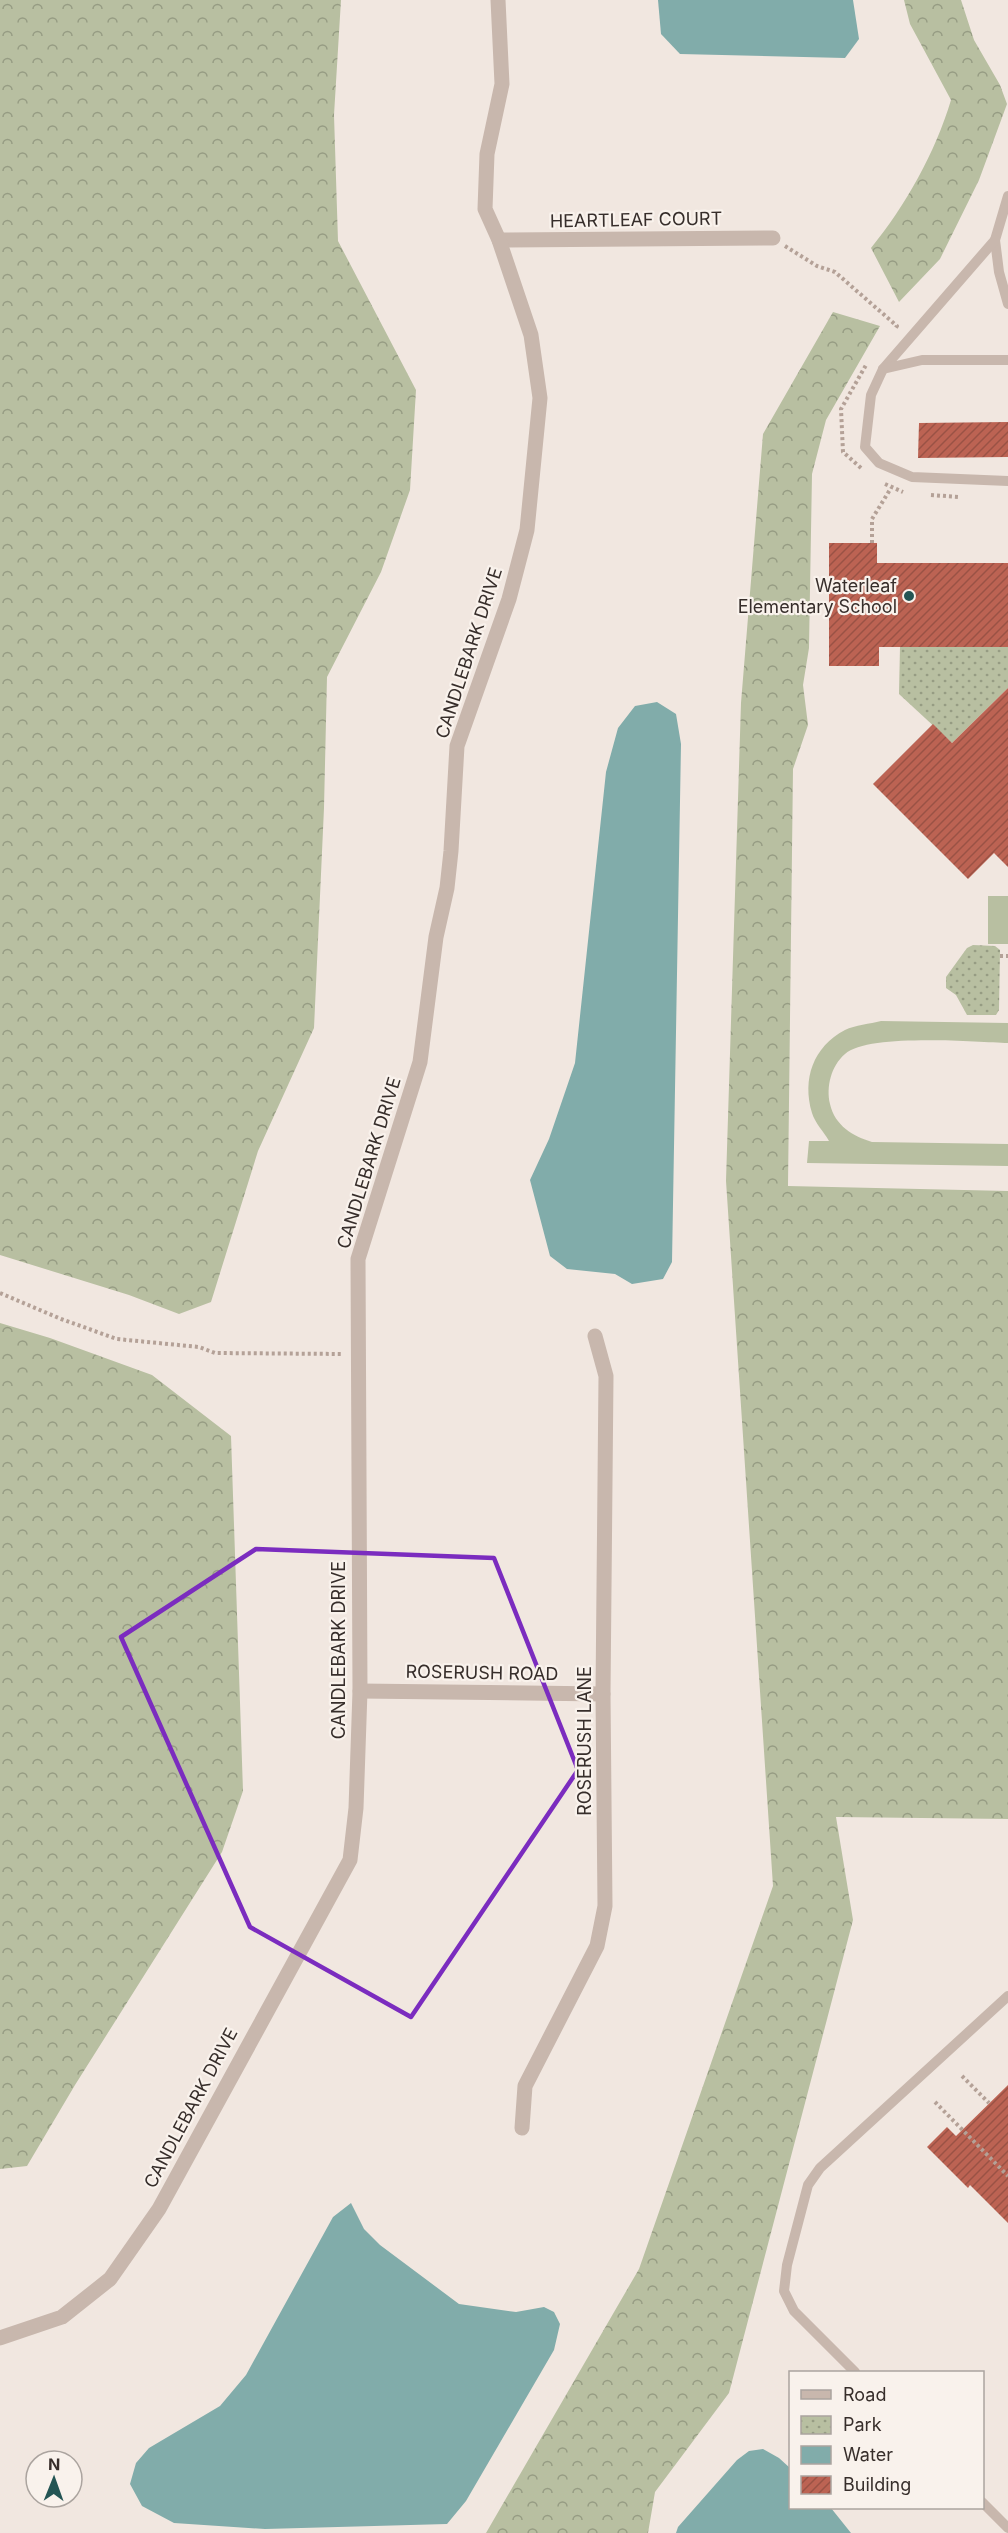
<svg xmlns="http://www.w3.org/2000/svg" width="1008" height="2533" font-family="Inter,sans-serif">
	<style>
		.forest { fill: url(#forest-crowns) }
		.park { fill: url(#park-dots) }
		.pitch { fill: #b8bfa1 }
		.water { fill: #81acaa }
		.building { fill: url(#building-hatch) }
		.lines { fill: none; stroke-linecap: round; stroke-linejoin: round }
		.path { stroke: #b4a197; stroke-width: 4; stroke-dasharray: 3 3; stroke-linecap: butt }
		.lane { stroke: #c8b7ad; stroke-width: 10 }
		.street { stroke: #c8b7ad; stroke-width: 15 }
		.marked { fill: none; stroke: #7b2cbf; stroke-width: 4.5; stroke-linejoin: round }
		.poi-dot { fill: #245554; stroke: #f9f2ec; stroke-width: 2 }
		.labels { text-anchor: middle; stroke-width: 4.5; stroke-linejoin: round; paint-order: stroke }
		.street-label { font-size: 18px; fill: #372e2b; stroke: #f9f2ec }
		.poi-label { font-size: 18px; fill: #372e2b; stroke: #f9f2ec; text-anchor: end }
	</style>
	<defs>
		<pattern id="forest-crowns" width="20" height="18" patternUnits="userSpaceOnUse" patternTransform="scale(1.5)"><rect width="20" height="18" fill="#b8bfa1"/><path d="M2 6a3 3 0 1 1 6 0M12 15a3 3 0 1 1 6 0" fill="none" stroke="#969c83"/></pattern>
		<pattern id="park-dots" width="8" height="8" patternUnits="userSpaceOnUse" patternTransform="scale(1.5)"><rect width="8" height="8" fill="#b8bfa1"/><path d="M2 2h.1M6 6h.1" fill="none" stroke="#969c83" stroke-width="1.8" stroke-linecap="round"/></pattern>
		<pattern id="building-hatch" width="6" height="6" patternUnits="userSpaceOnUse" patternTransform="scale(1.5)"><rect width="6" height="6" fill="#bc6353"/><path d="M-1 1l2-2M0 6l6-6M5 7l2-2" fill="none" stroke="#9a5245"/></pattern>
	</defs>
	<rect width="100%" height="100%" fill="#f1e7e0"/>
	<g class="forest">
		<path d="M0 0H341L334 115 338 241 416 390 410 490 381 572 327 677 324 808 314 1028 258 1151 211 1302 179 1314 129 1295 0 1255Z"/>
		<path d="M904 0H961L974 40 1000 85 1007 104 979 180 940 259 899 302 871 248C906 205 935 153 951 100L910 24Z"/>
		<path d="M833 312 880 326 826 420 812 474 809 648 803 685 808 725 793 769 788 1186 1008 1191V1819L836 1817 853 1920 729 2393 655 2492 648 2533H486L639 2269 773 1886 726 1181 741 703 763 434Z"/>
		<path d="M0 1323 50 1338 152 1375 231 1436 243 1791 222 1852 75 2085 27 2166 0 2169Z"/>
	</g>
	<g class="park">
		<path d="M900 647H1008V688L952 743 899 694Z"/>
		<path d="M973 945 995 946 1000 950 999 1010 996 1015H967L956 995 946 988V977L967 948Z"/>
	</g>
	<g class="pitch">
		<rect x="988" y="896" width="20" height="48"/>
		<path d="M881 1021 1008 1023V1043C975 1042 868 1033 845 1054 831 1066 826 1087 830 1104 835 1126 853 1136 872 1142L1008 1144V1166L807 1163 809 1141H829C824 1132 815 1123 812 1113 802 1079 813 1047 845 1030 855 1025 870 1024 881 1021Z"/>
	</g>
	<g class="water">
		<path d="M658 0H853L859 39 845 58 680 54 661 34Z"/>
		<path d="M657 702 676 714 681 744 672 1262 663 1279 632 1284 615 1274 567 1269 550 1256 530 1180 549 1139 575 1063 606 772 618 728 635 706Z"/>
		<path d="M351 2203 364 2229 380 2245 459 2304 516 2312 544 2307 554 2312 560 2324 554 2350 466 2501 447 2524 265 2529 174 2523 142 2506 130 2484 136 2463 149 2448 220 2406 246 2375 333 2217Z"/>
		<path d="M763 2449 779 2458 790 2468V2508H831L851 2533H676L678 2527 737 2460 749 2451Z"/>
	</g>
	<g class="building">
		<path d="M1008 422V457L918 458 919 423Z"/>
		<path d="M829 543H877V563H1008V647H879V666H829Z"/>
		<path d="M1008 688V867L994 853 968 879 873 784 933 724 952 743Z"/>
		<path d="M1008 2085V2223L970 2185 968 2188 927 2147 947 2127 956 2136Z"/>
	</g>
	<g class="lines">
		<g class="path">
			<path d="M785 246 817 266 835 272 897 326 895 329"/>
			<path d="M861 468 843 452 841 409 866 365"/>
			<path d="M885 484 903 492"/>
			<path d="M931 495 959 497"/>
			<path d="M872 543V519L891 488"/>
			<path d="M1000 956H1008"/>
			<path d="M0 1293 61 1319 117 1339 199 1347 215 1353 343 1354"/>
			<path d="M962 2076 989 2103"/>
			<path d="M935 2102 1008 2176"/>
		</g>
		<g class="lane">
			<path d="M1008 196 995 240 999 272 1008 304"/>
			<path d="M995 240 883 369 871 395 865 447 879 463 912 477 1008 481"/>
			<path d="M883 369 922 360H1008"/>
			<path d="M855 2372 794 2311 784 2291 787 2265 808 2185 820 2168 1008 1996"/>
			<path d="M982 2502 1008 2528"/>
		</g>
		<g class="street">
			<path d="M499 240 773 238"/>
			<path d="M360 1691 603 1694"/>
			<path d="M522 2128 525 2086 597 1946 605 1906 603 1694 606 1376 595 1336"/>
			<path d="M0 2338 62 2317 110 2279 159 2209 350 1860 356 1808 360 1691 358 1259 420 1062 436 937 447 888 451 851 457 746 509 599 527 530 540 398 531 335 499 240 485 209 487 154 502 84 498 0"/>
		</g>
	</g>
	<path class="marked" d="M256 1549 494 1558 578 1770 411 2017 250 1927 121 1637Z"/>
	<circle class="poi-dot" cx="909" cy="596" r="6"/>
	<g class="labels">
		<g class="street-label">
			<text transform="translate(636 220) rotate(-1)" y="6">HEARTLEAF COURT</text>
			<text transform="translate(469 653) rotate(-72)" y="6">CANDLEBARK DRIVE</text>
			<text transform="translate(369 1163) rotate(-73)" y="6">CANDLEBARK DRIVE</text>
			<text transform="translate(339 1650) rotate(-90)" y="6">CANDLEBARK DRIVE</text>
			<text transform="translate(482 1673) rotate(1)" y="6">ROSERUSH ROAD</text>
			<text transform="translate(585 1741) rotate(-90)" y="6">ROSERUSH LANE</text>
			<text transform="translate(191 2108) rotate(-62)" y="6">CANDLEBARK DRIVE</text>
		</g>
		<g class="poi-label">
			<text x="897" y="592">Waterleaf<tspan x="897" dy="21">Elementary School</tspan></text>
		</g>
	</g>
	<rect x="789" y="2371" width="195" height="138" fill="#f9f2ec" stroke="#aba49f" stroke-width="1.5"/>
	<rect x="801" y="2390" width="30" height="9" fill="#c8b7ad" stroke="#aba49f" stroke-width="1.5"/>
	<text x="843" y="2401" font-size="18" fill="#372e2b">Road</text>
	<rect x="801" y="2416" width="30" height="18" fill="url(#park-dots)" stroke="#aba49f" stroke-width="1.5"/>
	<text x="843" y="2431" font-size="18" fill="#372e2b">Park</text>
	<rect x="801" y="2446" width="30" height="18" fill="#81acaa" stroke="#aba49f" stroke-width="1.5"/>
	<text x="843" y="2461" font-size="18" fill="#372e2b">Water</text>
	<rect x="801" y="2476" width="30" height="18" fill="url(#building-hatch)" stroke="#aba49f" stroke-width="1.5"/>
	<text x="843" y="2491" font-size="18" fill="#372e2b">Building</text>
	<g transform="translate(54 2479) rotate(1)"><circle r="28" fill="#f9f2ec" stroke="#aba49f" stroke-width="1.5"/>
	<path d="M0-4.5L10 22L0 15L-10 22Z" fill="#245554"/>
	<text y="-9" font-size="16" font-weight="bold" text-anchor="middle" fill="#372e2b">N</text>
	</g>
</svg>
